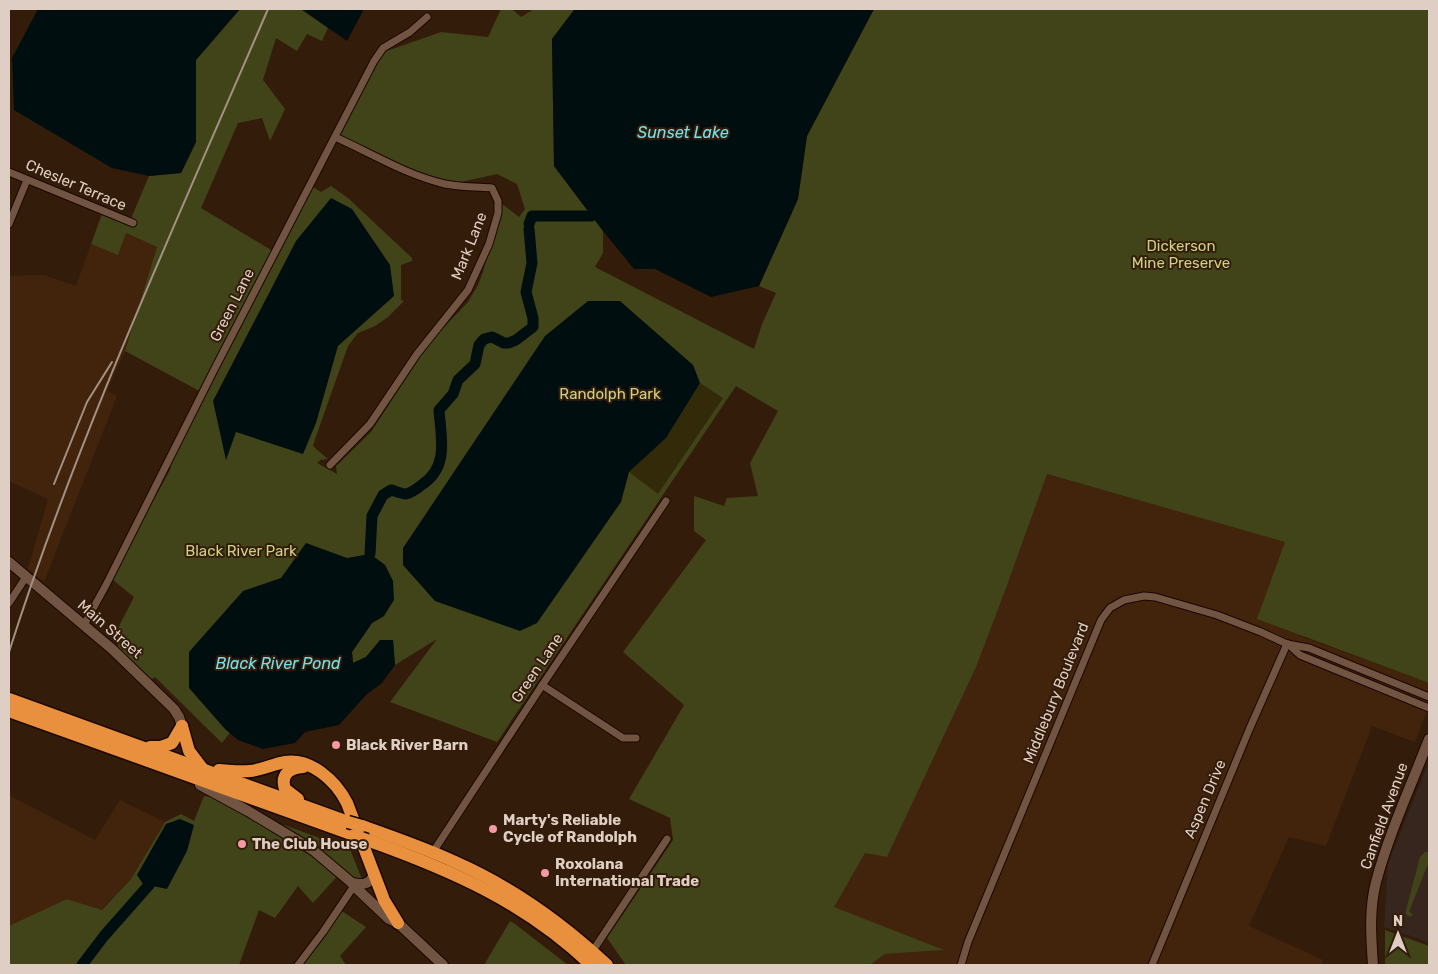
<svg xmlns="http://www.w3.org/2000/svg" width="1438" height="974" font-family="Rubik,sans-serif">
	<style>
		.commercial { fill: #37261d }
		.built { fill: #42240d }
		.green { fill: #414419 }
		.sand { fill: #322a08 }
		.water { fill: #000e10 }
		.lines { fill: none; stroke-linecap: round; stroke-linejoin: round }
		.river { stroke: #000e10; stroke-width: 11 }
		.street-casing { stroke: #1b0600; stroke-width: 9 }
		.secondary-casing { stroke: #1b0600; stroke-width: 12 }
		.highway-casing { stroke: #1b0600; stroke-width: 15 }
		.street { stroke: #715542; stroke-width: 7 }
		.secondary { stroke: #715542; stroke-width: 10 }
		.highway { stroke: #e8903d; stroke-width: 12 }
		.rail { stroke: #a49183; stroke-width: 2 }
		.highway-bridge-casing { stroke: #1b0600; stroke-width: 15; stroke-linecap: butt }
		.highway-bridge { stroke: #e8903d; stroke-width: 12 }
		.poi-dot { fill: #f49aa5; stroke: #341c0a; stroke-width: 2 }
		.labels { text-anchor: middle; stroke-width: 4; stroke-linejoin: round; paint-order: stroke }
		.street-label { font-size: 15px; fill: #dfcec3; stroke: #341c0a }
		.park-label { font-size: 15px; fill: #ccd383; stroke: #341c0a }
		.poi-label { font-size: 15px; font-weight: bold; fill: #dfcec3; stroke: #341c0a; text-anchor: start }
		.water-label { font-size: 16px; font-style: italic; fill: #71e2eb; stroke: #341c0a }
	</style>
	<rect width="100%" height="100%" fill="#341c0a"/>
	<path class="commercial" d="M1427 767 1429 768V942L1384 927 1388 864Z"/>
	<g class="built">
		<path d="M125 233 157 247 125 351 107 391 117 396 44 582 28 569 48 499 9 481V276L44 275 76 286 91 244 118 254Z"/>
		<path d="M1046 474 1286 542 1300 636 1429 683V705L1415 742 1372 726 1326 846 1289 837 1249 926 1323 960 1321 965H870L885 954 943 950 833 907 865 853 887 857 1006 588Z"/>
		<path d="M9 795 95 840 120 800 165 822 131 879 101 910 67 899 10 927Z"/>
	</g>
	<g class="green">
		<path d="M240 9H301L328 28 322 41 307 34 297 51 276 38 263 80 285 109 270 141 262 118 238 123 201 208 276 253 313 187 321 192 331 186 348 198 412 258V261L401 265V300L404 301 388 317 375 326 358 333 348 346 313 445 314 447 328 459 320 460 317 463 337 474 336 466 371 432 429 343 468 302 478 285 483 272 501 203 519 217 525 209 517 184 497 174 443 186 339 134 381 53 441 32 488 37 501 9H512L521 17 534 9H572L574 10 552 39 554 166 603 231V253L595 267 754 349 762 324 776 293 759 286 798 199 807 136 874 9H1429V683L1257 619 1285 542 1047 474 1006 588 976 667 887 857 865 853 834 907 944 950 885 954 870 965H626L607 938 673 840 670 818 629 799 684 705 623 652 706 540 694 531V496L724 506 727 498 758 496 750 463 778 411 736 386 497 742 390 702 437 639 395 665 393 640H381L366 657 353 663 352 652 372 623 384 616 393 581 385 565 370 554 364 555 222 743 155 677 150 680 116 649 119 644 113 638 134 597 113 580 114 577H112L171 468 170 467 205 394 125 351 157 247 126 233 118 255 91 244 103 211 129 223 149 176 181 173 196 142V60Z"/>
		<path d="M204 796 217 798 262 817 350 849 368 895 341 872 313 903 298 886 275 918 259 910 239 965H9V926L67 899 102 910 131 879 165 822 181 814 194 821Z"/>
		<path d="M1425 852H1429V861L1409 912 1413 914 1410 917 1406 914V910L1420 857Z"/>
		<path d="M340 910 366 927 340 956 346 965H301Z"/>
		<path d="M510 921 515 924 568 965H484Z"/>
		<path d="M1385 930 1429 946V965H1385Z"/>
	</g>
	<path class="sand" d="M700 383 723 398 658 494 629 472 666 438Z"/>
	<g class="water">
		<path d="M38 9H240L196 60V142L181 173 149 176 112 168 14 110 12 58Z"/>
		<path d="M301 9H364L347 41Z"/>
		<path d="M577 9H874L807 136 798 199 759 286 711 297 655 269H634L603 231 554 166 552 39 574 10Z"/>
		<path d="M331 198 352 209 390 265 394 296 338 346 316 423 303 454 236 432 226 460 213 401 296 241Z"/>
		<path d="M588 301H620L693 365 700 383 666 438 629 472 621 502 537 623 520 631 435 601 403 565V548L545 336Z"/>
		<path d="M306 543 347 558 370 554 385 565 393 581 394 600 384 616 372 623 352 652 353 663 366 657 380 640H393L395 665 382 683 367 694 339 725 305 732 295 743 263 749 238 740 225 729 189 688V652L243 591 281 578Z"/>
		<path d="M180 819 194 825 187 851 167 889 143 884 137 875 166 824Z"/>
	</g>
	<g class="lines">
		<g class="river">
			<path d="M529 224 532 216H591"/>
			<path d="M370 554 372 516 383 495 391 490C396 491 401 494 406 494 412 493 418 488 423 484 449 466 441 438 439 410L453 394 458 380 475 364 479 345 484 339 492 337 504 343H509L516 340 533 327V318L526 292 532 263 529 229"/>
			<path d="M82 965 104 936 149 885"/>
		</g>
		<g class="street-casing">
			<g id="street">
				<path d="M9 172 133 223"/>
				<path d="M9 224 27 180"/>
				<path d="M330 465 370 424 417 354 468 290 489 244 498 213V201L492 188C477 187 460 187 445 184 406 175 371 153 335 137"/>
				<path d="M9 603 26 577"/>
				<path d="M84 625 106 585 214 370 374 61 383 48 410 32 427 17"/>
				<path d="M1288 644 1300 655 1429 708"/>
				<path d="M542 685 623 738H636"/>
				<path d="M433 852 545 681 666 501"/>
				<path d="M592 952 667 839"/>
				<path d="M298 965 323 932 354 886"/>
				<path d="M961 965 968 942 1101 620 1110 608 1124 600 1144 596 1155 597 1217 615 1261 632 1287 644 1309 648 1429 697"/>
				<path d="M1152 965 1249 730 1287 644"/>
			</g>
		</g>
		<g class="secondary-casing">
			<g id="secondary">
				<path d="M9 562 112 649 174 709 179 717 182 726"/>
				<path d="M200 785 248 811 313 850 352 883 354 886 389 919 398 923 443 965"/>
				<path d="M352 883C362 885 369 885 374 875"/>
				<path d="M1373 965C1371 938 1369 909 1376 882 1389 833 1411 786 1429 739"/>
			</g>
		</g>
		<g class="highway-casing">
			<g id="highway">
				<path d="M9 699 348 822"/>
				<path d="M9 711 354 835"/>
				<path d="M182 726 189 751 202 768"/>
				<path d="M150 747H161L172 743 182 726"/>
				<path d="M219 770C229 771 240 772 250 771 262 770 273 764 285 762 311 758 336 781 347 803L384 900 398 923"/>
				<path d="M298 799 285 789C280 774 290 768 303 767"/>
				<path d="M362 826C393 837 425 848 455 862 512 887 562 923 607 965"/>
				<path d="M367 840C451 870 525 902 591 965"/>
			</g>
		</g>
		<use href="#street" class="street"/>
		<use href="#secondary" class="secondary"/>
		<use href="#highway" class="highway"/>
		<g class="rail">
			<path d="M54 484 87 402 112 362"/>
			<path d="M9 652C79 432 177 221 268 9"/>
		</g>
		<g class="highway-bridge-casing">
			<g id="highway-bridge">
				<path d="M348 822 362 826"/>
				<path d="M354 835 367 840"/>
			</g>
		</g>
		<use href="#highway-bridge" class="highway-bridge"/>
	</g>
	<g class="poi-dot">
		<circle cx="336" cy="745" r="5"/>
		<circle cx="493" cy="829" r="5"/>
		<circle cx="242" cy="844" r="5"/>
		<circle cx="545" cy="873" r="5"/>
	</g>
	<g class="labels">
		<g class="street-label">
			<text transform="translate(76 185) rotate(23)" y="5">Chesler Terrace</text>
			<text transform="translate(469 246) rotate(-68)" y="5">Mark Lane</text>
			<text transform="translate(232 305) rotate(-63)" y="5">Green Lane</text>
			<text transform="translate(110 629) rotate(41)" y="5">Main Street</text>
			<text transform="translate(537 668) rotate(-56)" y="5">Green Lane</text>
			<text transform="translate(1056 693) rotate(-68)" y="5">Middlebury Boulevard</text>
			<text transform="translate(1205 799) rotate(-67)" y="5">Aspen Drive</text>
			<text transform="translate(1384 816) rotate(-70)" y="5">Canfield Avenue</text>
		</g>
		<g class="park-label">
			<text x="1181" y="251">Dickerson<tspan x="1181" dy="17">Mine Preserve</tspan></text>
			<text x="610" y="399">Randolph Park</text>
			<text x="241" y="556">Black River Park</text>
		</g>
		<g class="poi-label">
			<text x="346" y="750">Black River Barn</text>
			<text x="503" y="825">Marty's Reliable<tspan x="503" dy="17">Cycle of Randolph</tspan></text>
			<text x="252" y="849">The Club House</text>
			<text x="555" y="869">Roxolana<tspan x="555" dy="17">International Trade</tspan></text>
		</g>
		<g class="water-label">
			<text x="683" y="138">Sunset Lake</text>
			<text x="278" y="669">Black River Pond</text>
		</g>
	</g>
	<rect width="1438" height="974" fill="none" stroke="#dfcec3" stroke-width="20"/>
	<g transform="translate(1398 934)" stroke="#341c0a" stroke-width="4" paint-order="stroke">
	<path d="M0-4L9 19L0 12L-9 19Z" fill="#dfcec3"/>
	<text y="-8" font-size="14" font-weight="bold" text-anchor="middle" fill="#dfcec3">N</text>
	</g>
</svg>
